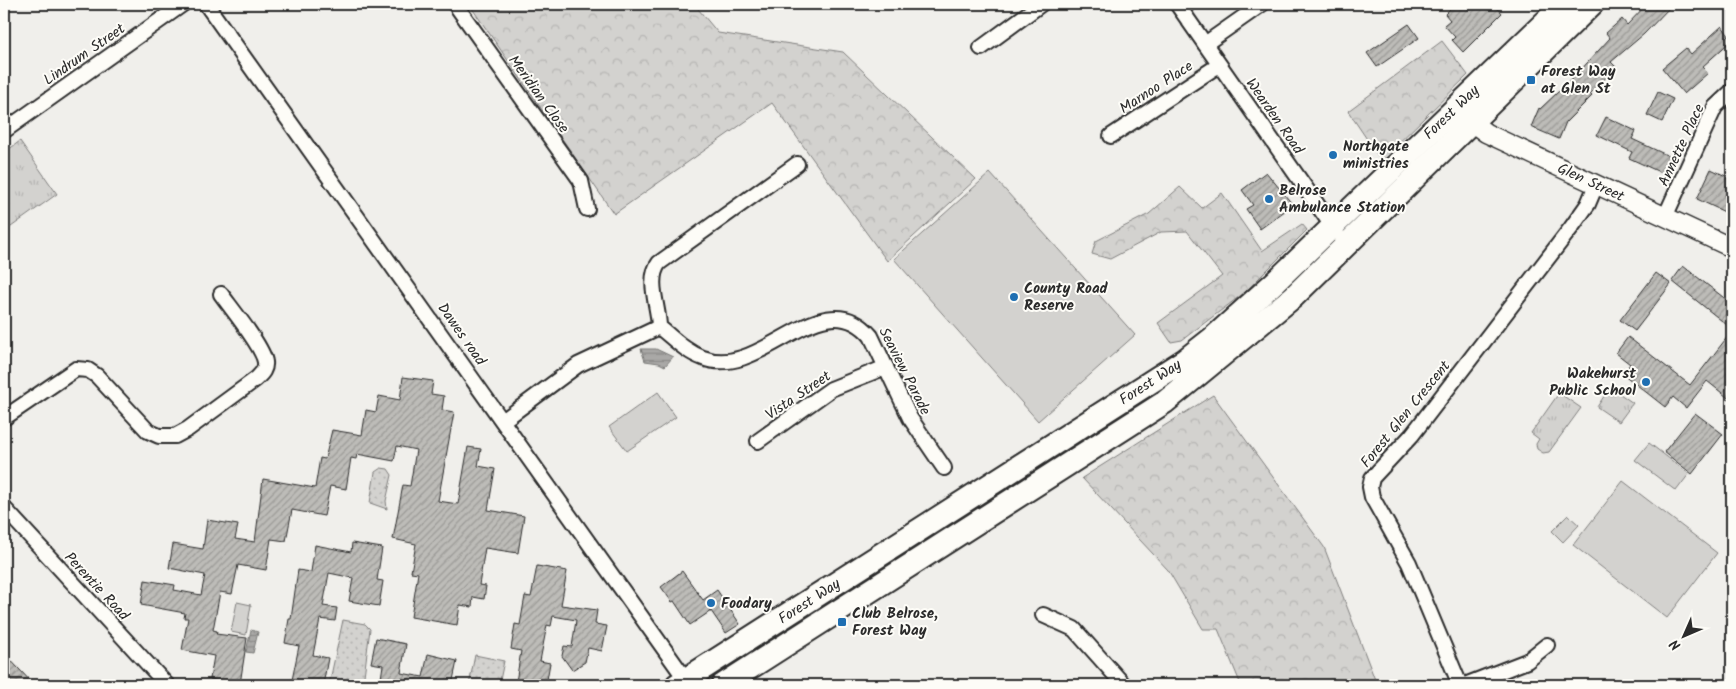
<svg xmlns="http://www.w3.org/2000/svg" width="1736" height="689" font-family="Kalam,sans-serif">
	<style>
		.grass { fill: url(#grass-dots); stroke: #7f7e7d }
		.forest { fill: url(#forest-crowns); stroke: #7f7e7d }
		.park { fill: url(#park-tufts); stroke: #7f7e7d }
		.pitch { fill: #d3d2cf; stroke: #7f7e7d }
		.water { fill: url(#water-rules); stroke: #777775 }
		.building { fill: url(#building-hatch); stroke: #2b2b2b }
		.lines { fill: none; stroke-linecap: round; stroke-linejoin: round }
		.minor-casing { stroke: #2b2b2b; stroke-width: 18 }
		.tertiary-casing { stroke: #2b2b2b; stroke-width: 21 }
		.primary-casing { stroke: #2b2b2b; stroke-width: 26 }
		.minor { stroke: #fdfcf7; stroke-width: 14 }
		.tertiary { stroke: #fdfcf7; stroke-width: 18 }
		.primary { stroke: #fdfcf7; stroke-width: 22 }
		.poi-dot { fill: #1f6fb2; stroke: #fdfcf7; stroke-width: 2 }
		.labels { text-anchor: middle; stroke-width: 4; stroke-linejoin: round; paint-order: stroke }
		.street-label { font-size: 15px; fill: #2b2b2b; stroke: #fdfcf7 }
		.poi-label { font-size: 15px; font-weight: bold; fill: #2b2b2b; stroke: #fdfcf7; text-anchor: start }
	</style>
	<defs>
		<pattern id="grass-dots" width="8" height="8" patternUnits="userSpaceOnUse" patternTransform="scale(1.25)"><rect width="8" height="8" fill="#d3d2cf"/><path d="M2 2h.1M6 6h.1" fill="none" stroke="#b5b4b2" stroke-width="1.8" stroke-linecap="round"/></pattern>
		<pattern id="forest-crowns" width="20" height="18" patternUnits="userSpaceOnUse" patternTransform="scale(1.25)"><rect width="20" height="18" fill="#d3d2cf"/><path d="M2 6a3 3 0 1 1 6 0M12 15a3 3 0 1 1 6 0" fill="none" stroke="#b5b4b2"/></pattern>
		<pattern id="park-tufts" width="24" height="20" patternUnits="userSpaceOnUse" patternTransform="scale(1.25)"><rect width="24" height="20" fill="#d3d2cf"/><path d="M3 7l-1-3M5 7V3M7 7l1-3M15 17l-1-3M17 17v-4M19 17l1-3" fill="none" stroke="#b5b4b2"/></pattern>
		<pattern id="water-rules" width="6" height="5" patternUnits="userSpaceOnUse" patternTransform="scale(1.25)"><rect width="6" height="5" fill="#aaa9a7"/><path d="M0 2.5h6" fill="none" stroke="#8b8a88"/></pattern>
		<pattern id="building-hatch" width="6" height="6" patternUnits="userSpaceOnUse" patternTransform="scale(1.25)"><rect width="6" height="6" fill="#bdbcb8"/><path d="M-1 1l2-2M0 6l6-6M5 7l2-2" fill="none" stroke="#9a9996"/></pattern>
	</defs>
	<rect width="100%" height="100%" fill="#f0efeb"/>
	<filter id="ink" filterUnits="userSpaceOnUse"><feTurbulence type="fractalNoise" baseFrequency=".02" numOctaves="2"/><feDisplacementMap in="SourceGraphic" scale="10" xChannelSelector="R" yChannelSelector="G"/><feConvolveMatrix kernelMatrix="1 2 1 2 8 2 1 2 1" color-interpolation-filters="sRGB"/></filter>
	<g filter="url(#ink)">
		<g class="grass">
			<path d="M381 468 388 469 392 475 386 501 387 509 370 503 375 472Z"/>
			<path d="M343 620 365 624 370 629 363 684 360 685H329Z"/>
			<path d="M475 655 504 661 499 685H469Z"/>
		</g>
		<g class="forest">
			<path d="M469 4H694L718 33 843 52 976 179 887 261 772 103 614 214Z"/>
			<path d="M1442 41 1468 75 1381 160 1348 111Z"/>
			<path d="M1180 187 1202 208 1222 193 1262 251 1302 224 1307 230 1244 293 1182 340 1171 342 1158 323 1222 276 1187 231 1161 232 1110 259 1092 254 1096 241 1149 214Z"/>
			<path d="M1213 395 1324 547 1377 685H1241L1218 629H1203L1168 570 1082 478Z"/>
		</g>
		<g class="park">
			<path d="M20 141 57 194 4 232V153Z"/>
			<path d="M1610 387 1633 403 1619 422 1597 407Z"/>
			<path d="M1559 393 1581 408 1549 452 1543 453 1537 449 1536 444 1539 439 1531 433Z"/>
		</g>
		<g class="pitch">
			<path d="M990 173 1135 335 1038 421 894 259Z"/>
			<path d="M658 392 676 417 627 451 609 427Z"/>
			<path d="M1649 443 1689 474 1676 491 1635 460Z"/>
			<path d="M1623 481 1717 553 1667 618 1573 545Z"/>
			<path d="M1568 515 1579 525 1563 542 1552 531Z"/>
			<path d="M237 602 251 605 246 635 231 632Z"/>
		</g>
		<g class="water">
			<path d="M641 349H656L673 357 665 366 659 363 645 361Z"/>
			<path d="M251 630 258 632 253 653 246 652Z"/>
		</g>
		<g class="building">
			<path d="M1455 4H1494L1502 13 1463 52 1452 40 1455 37 1444 25 1450 20 1445 14Z"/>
			<path d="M1647 4H1673L1644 34 1611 62 1616 67 1590 94 1592 96 1566 122 1559 139 1531 127 1539 108 1540 109 1577 74 1610 38 1606 33 1622 19 1627 25Z"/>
			<path d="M1409 24 1419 38 1377 67 1367 53Z"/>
			<path d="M1722 26 1732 40 1702 67 1708 73 1684 94 1662 68 1686 48 1691 54Z"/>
			<path d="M1658 92 1673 99 1662 122 1647 115Z"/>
			<path d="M1606 117 1636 131 1632 139 1673 158 1666 175 1629 158 1632 152 1597 135Z"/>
			<path d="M1711 169 1732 179V208L1729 214 1697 199Z"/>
			<path d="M1266 172 1293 205 1260 229 1246 209 1253 205 1242 190Z"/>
			<path d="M1683 266 1732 304V329L1672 281Z"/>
			<path d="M1656 273 1671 284 1635 331 1620 320Z"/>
			<path d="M1732 331V401L1707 381 1686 408 1673 397 1665 407 1623 374 1630 364 1616 353 1628 337 1690 385Z"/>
			<path d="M403 377 433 381 431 394 444 396 442 410 454 412 438 501 458 504 468 447 481 449 478 466 495 469 488 510 524 516 518 553 485 548 479 585 486 586 484 599 473 597 472 607 460 605 457 625 411 617 418 573 411 572 416 544 393 539 403 485 410 486 416 450 397 446 394 461 357 454 356 459 351 458 346 489 330 486 324 516 292 510 286 541 271 539 266 570 238 565 232 594 220 592 213 630 217 631 216 634 247 638 240 684 210 679 214 656 182 650 188 618H184L185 613 141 605 145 580 175 585 174 590 201 595 205 575 169 568 173 544 203 549 207 520 238 525 235 539 255 542 263 479 315 488 320 458 325 459 332 430 362 435 366 410 376 412 379 396 400 400Z"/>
			<path d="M1695 413 1723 434 1692 474 1664 452Z"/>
			<path d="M352 543 382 548 377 580 383 581 379 606 349 601 353 578 329 573 323 606 337 608 335 621 320 619 313 655 328 658 323 685H291L299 646 285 643 289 619H291L298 570 311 572 315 545 351 552Z"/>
			<path d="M537 566 567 571 561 605 597 610 595 624 607 626 602 651 588 648 585 662 572 670 562 656 564 646 572 647 576 620 553 616 551 626 547 625 540 661 550 663 546 685 516 682 521 651 511 649 515 624 520 625 525 596 531 597Z"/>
			<path d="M682 571 703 600 717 590 740 624 726 633 711 611 690 625 674 601 672 602 661 587Z"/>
			<path d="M376 638 406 644 401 673 423 677 428 654 457 661 452 685H380L383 665 371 663Z"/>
			<path d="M4 653 34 685H8L4 681Z"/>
		</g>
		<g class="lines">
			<g class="minor-casing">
				<g id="minor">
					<path d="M206 4 689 684"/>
					<path d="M455 4 581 181 587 209"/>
					<path d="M1177 4 1337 233"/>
					<path d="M1205 44 1262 4"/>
					<path d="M981 48 1041 4"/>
					<path d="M4 131 183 4"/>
					<path d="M1111 136 1219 65"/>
					<path d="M797 164 659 263C646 280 659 307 659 327 673 338 686 352 703 358 762 381 821 278 871 336L910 418 944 468"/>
					<path d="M1665 217 1715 107 1732 91"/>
					<path d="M4 418 76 369 88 370 97 376 148 431 159 436H175L188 429 256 379C261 374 266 370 265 362 263 347 231 308 221 294"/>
					<path d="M504 420 578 365 659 327"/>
					<path d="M758 441 831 389 886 367"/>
					<path d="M4 508 167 685"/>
					<path d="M1043 615 1074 629 1124 685"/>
					<path d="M1460 685 1409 563 1372 497 1370 487 1372 478 1412 435 1571 228 1588 204 1596 185"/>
					<path d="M1465 685 1527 661 1547 645"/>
				</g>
			</g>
			<g class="tertiary-casing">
				<path id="tertiary" d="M1462 115 1486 133 1732 248"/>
			</g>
			<g class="primary-casing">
				<g id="primary">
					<path d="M677 685 1185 360 1213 338 1274 283 1564 4"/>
					<path d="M723 685 1165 402 1293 297 1592 4"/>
				</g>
			</g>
			<use href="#minor" class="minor"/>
			<use href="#tertiary" class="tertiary"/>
			<use href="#primary" class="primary"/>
		</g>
	</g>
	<g class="poi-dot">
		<rect x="1526" y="75" width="10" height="10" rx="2.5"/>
		<circle cx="1333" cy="155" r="5"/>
		<circle cx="1269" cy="199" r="5"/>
		<circle cx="1014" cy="297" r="5"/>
		<circle cx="1646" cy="382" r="5"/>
		<circle cx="711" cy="603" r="5"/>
		<rect x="837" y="617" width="10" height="10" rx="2.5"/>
	</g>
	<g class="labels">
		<g class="street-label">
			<text transform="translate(84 54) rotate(-35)" y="5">Lindrum Street</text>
			<text transform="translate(1156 87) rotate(-33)" y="5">Marnoo Place</text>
			<text transform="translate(539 94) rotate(54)" y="5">Meridian Close</text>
			<text transform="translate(1451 112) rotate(-44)" y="5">Forest Way</text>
			<text transform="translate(1275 116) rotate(55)" y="5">Wearden Road</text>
			<text transform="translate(1681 145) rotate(-65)" y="5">Annette Place</text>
			<text transform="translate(1591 182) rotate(25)" y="5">Glen Street</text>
			<text transform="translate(462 334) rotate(55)" y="5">Dawes road</text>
			<text transform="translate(905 371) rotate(63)" y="5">Seaview Parade</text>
			<text transform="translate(1150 382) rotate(-33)" y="5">Forest Way</text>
			<text transform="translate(798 395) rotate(-34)" y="5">Vista Street</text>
			<text transform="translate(1405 414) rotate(-51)" y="5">Forest Glen Crescent</text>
			<text transform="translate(97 586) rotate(47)" y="5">Perentie Road</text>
			<text transform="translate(809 601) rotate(-33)" y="5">Forest Way</text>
		</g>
		<g class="poi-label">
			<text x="1541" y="76">Forest Way<tspan x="1541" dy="17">at Glen St</tspan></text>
			<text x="1343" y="151">Northgate<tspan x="1343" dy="17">ministries</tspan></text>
			<text x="1279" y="195">Belrose<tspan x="1279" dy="17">Ambulance Station</tspan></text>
			<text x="1024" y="293">County Road<tspan x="1024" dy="17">Reserve</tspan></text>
			<text x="1636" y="378" text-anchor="end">Wakehurst<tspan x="1636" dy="17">Public School</tspan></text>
			<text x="721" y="608">Foodary</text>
			<text x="852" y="618">Club Belrose,<tspan x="852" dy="17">Forest Way</tspan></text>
		</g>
	</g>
	<rect width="1736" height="689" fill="none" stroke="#fdfcf7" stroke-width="20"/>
	<rect x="10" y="10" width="1716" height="669" fill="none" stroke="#2b2b2b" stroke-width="2" filter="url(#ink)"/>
	<g transform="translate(1684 636) rotate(225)" stroke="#fdfcf7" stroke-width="4" paint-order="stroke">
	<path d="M0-4L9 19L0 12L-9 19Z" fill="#2b2b2b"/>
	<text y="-8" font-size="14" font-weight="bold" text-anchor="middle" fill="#2b2b2b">N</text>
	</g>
</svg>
